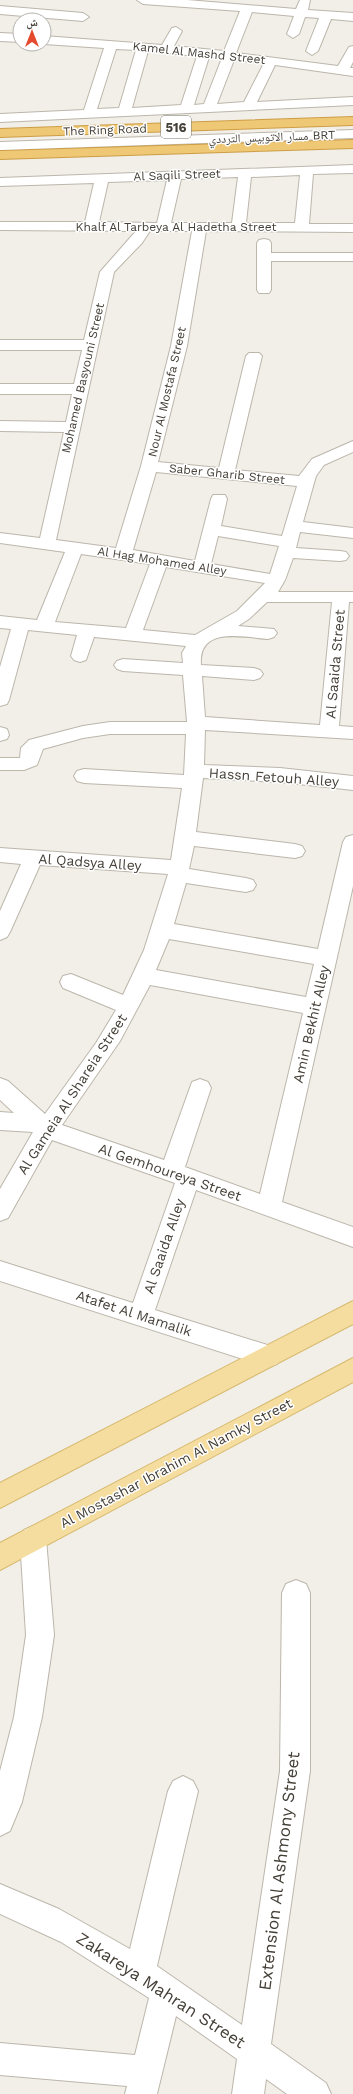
<svg xmlns="http://www.w3.org/2000/svg" width="353" height="2094" font-family="'Work Sans','Noto Naskh Arabic',sans-serif">
	<style>
		.lines { fill: none; stroke-linecap: round; stroke-linejoin: round }
		.minor-casing { stroke: #bcb6ab; stroke-width: 2 }
		.major-casing { stroke: #d7ba70; stroke-width: 2 }
		.highway-casing { stroke: #cd9d46; stroke-width: 2 }
		.minor { fill: #fff; fill-rule: evenodd }
		.major { fill: #f4dd9f; fill-rule: evenodd }
		.highway { fill: #efc875; fill-rule: evenodd }
		.labels { text-anchor: middle; stroke-width: 3; stroke-linejoin: round; paint-order: stroke }
		.far-street-label { font-size: 12px; fill: #443f37; stroke: #fff }
		.shield { fill: #fff; stroke: #7c7973; stroke-width: 1 }
		.shield-label { font-size: 13px; font-weight: bold; fill: #443f37 }
		.street-label { font-size: 14px; fill: #443f37; stroke: #fff }
		.near-street-label { font-size: 17px; fill: #443f37; stroke: #fff }
	</style>
	<rect width="100%" height="100%" fill="#f2efe8"/>
	<g class="lines">
		<g class="minor-casing">
			<g id="minor">
				<path d="M137 0H187L296 9 300 0H310L308 10 353 13V21L331 19 318 51 312 55 306 51 319 18 305 17 299 34 293 38 287 34 294 16 252 12 236 53 338 66 349 47 353 46V62L350 68H353V76L275 65 257 102 353 97V105L0 122V114L84 110 104 48 44 44V36L162 45 172 28 176 27 182 31 174 46 224 51 240 11 143 4ZM116 49 136 50 119 108 97 109ZM148 51 197 56 181 105 132 108ZM209 57 222 58 204 104 194 105ZM234 60 264 63 244 102 217 104Z"/>
				<path d="M0 6 83 13 89 17 83 21 0 14Z"/>
				<path d="M0 33 20 34V42L0 41Z"/>
				<path d="M353 130V138L0 150V142Z"/>
				<path d="M353 165V173L313 174 309 224H353V232L206 231 187 346 158 462 219 468 246 356 249 353H259L262 356 235 470 299 476 312 459 353 441V452L324 465 316 476 303 522 353 528V538L300 532 296 548 340 551 346 552 349 556 346 560 340 561 293 558 285 580 278 592H353V602H349L339 726 353 727V739L205 730 204 765 280 768 353 776V790L280 782 203 778 196 832 295 844 302 846 305 851 302 856 295 858 194 846 189 869 246 878 253 880 256 885 253 890 246 892 186 883 174 924 318 949 343 842 346 837 353 835V886L282 1202 353 1227V1247L196 1190 155 1310 277 1348 281 1356 277 1364 268 1367 0 1281V1261L133 1303 175 1183 52 1140 8 1218 0 1221V1189L33 1132 0 1130V1112L14 1113 0 1100V1078L8 1081 45 1114 96 1043 116 1010 63 988 60 982 63 976 71 974 123 995 144 950 168 874 40 865 10 932 7 937 0 940V911L21 864 0 862V848L171 860 182 788 84 783 77 781 74 776 77 771 84 769 184 775 186 734H110L83 738 43 749 37 765 24 770H0V758H20L21 748 29 740 83 726 110 722H187L183 675 123 671 117 669 114 665 117 661 123 659 183 663 182 653 186 646 94 637 86 660 80 662 74 660 71 656 77 635 28 630 9 700 7 704 0 706V667L11 629 0 628V616L37 620 65 552 0 543V533L40 538 64 432 0 431V421L66 422 72 394H0V384H74L82 350H0V340H84L100 272 136 231 0 230V222H85L94 183 0 186V178ZM300 175 295 223H246L251 177ZM238 177 232 223H171L181 179ZM167 180 157 223 99 222 108 182ZM150 231H192L171 346 141 466 116 548 56 540 114 272 142 243ZM156 472 297 486 282 536 221 526 227 499 225 495H213L211 499 195 561 133 550ZM218 536 279 546 270 574 211 564ZM81 554 150 564 126 628 55 622ZM166 567 265 583 237 611 195 635 143 630ZM267 602H332L320 725 205 717 202 676 254 680 260 678 263 674 260 670 254 668 201 665C198 626 243 637 268 639L274 637 277 633 274 629 238 626 249 619ZM169 939 314 964 306 997 156 970ZM150 985 303 1013 260 1194 185 1167 211 1088 208 1082 200 1079 192 1082 164 1160 62 1125 120 1041Z"/>
				<path d="M264 239 269 240 271 243V253H353V261H271V290L269 293H259L257 290V243L259 240Z"/>
				<path d="M0 727 7 729 9 735 7 739 0 741Z"/>
				<path d="M33 1526 42 1530 46 1539 54 1635 42 1717 22 1802 10 1831 0 1836V1771L14 1717 26 1635 20 1539 24 1530Z"/>
				<path d="M296 1580 306 1584 310 1593V1771L271 2044 326 2083 331 2094H287L266 2079 264 2094H232L237 2059 176 2016 157 2094H125L127 2086 0 2075V2043L135 2055 149 1998 61 1942 0 1914V1884L59 1909 130 1949 168 1791 173 1781 183 1776 193 1781 198 1791 157 1966 242 2025 280 1771 282 1593 286 1584Z"/>
			</g>
		</g>
		<g class="major-casing">
			<g id="major">
				<path d="M353 1301V1324L0 1508V1483Z"/>
				<path d="M353 1358V1382L0 1570V1543Z"/>
			</g>
		</g>
		<g class="highway-casing">
			<g id="highway">
				<path d="M353 117V125L0 137V129Z"/>
				<path d="M353 140V148L0 159V151Z"/>
			</g>
		</g>
		<use href="#minor" class="minor"/>
		<use href="#major" class="major"/>
		<use href="#highway" class="highway"/>
	</g>
	<g class="labels">
		<g class="far-street-label">
			<text transform="translate(199 53) rotate(6)" y="4">Kamel Al Mashd Street</text>
			<text transform="translate(105 130) rotate(-2)" y="4">The Ring Road</text>
			<text transform="translate(272 137) rotate(-2)" y="4">مسار الاتوبيس الترددي BRT</text>
			<text transform="translate(177 175) rotate(-2)" y="4">Al Saqili Street</text>
			<text x="176" y="231">Khalf Al Tarbeya Al Hadetha Street</text>
			<text transform="translate(83 378) rotate(-77)" y="4">Mohamed Basyouni Street</text>
			<text transform="translate(167 392) rotate(-77)" y="4">Nour Al Mostafa Street</text>
			<text transform="translate(227 474) rotate(6)" y="4">Saber Gharib Street</text>
			<text transform="translate(162 561) rotate(9)" y="4">Al Hag Mohamed Alley</text>
		</g>
		<rect class="shield" x="161" y="116" width="30" height="22" rx="3"/>
		<g class="shield-label">
			<text x="176" y="132">516</text>
		</g>
		<g class="street-label">
			<text transform="translate(335 664) rotate(-85)" y="5">Al Saaida Street</text>
			<text transform="translate(274 777) rotate(4)" y="5">Hassn Fetouh Alley</text>
			<text transform="translate(90 862) rotate(4)" y="5">Al Qadsya Alley</text>
			<text transform="translate(311 1024) rotate(-77)" y="5">Amin Bekhit Alley</text>
			<text transform="translate(72 1094) rotate(-57)" y="5">Al Gameia Al Shareia Street</text>
			<text transform="translate(170 1172) rotate(19)" y="5">Al Gemhoureya Street</text>
			<text transform="translate(164 1246) rotate(-71)" y="5">Al Saaida Alley</text>
			<text transform="translate(134 1313) rotate(18)" y="5">Atafet Al Mamalik</text>
			<text transform="translate(176 1463) rotate(-28)" y="5">Al Mostashar Ibrahim Al Namky Street</text>
		</g>
		<g class="near-street-label">
			<text transform="translate(279 1871) rotate(-83)" y="6">Extension Al Ashmony Street</text>
			<text transform="translate(161 1990) rotate(33)" y="6">Zakareya Mahran Street</text>
		</g>
	</g>
	<g transform="translate(32 32)"><circle r="19" fill="#ffffff" stroke="#b4b2af"/>
	<path d="M0-3L7 15L0 10L-7 15Z" fill="#e44a2d"/>
	<text y="-6" font-size="11" font-weight="bold" text-anchor="middle" fill="#443f37">ش</text>
	</g>
</svg>
